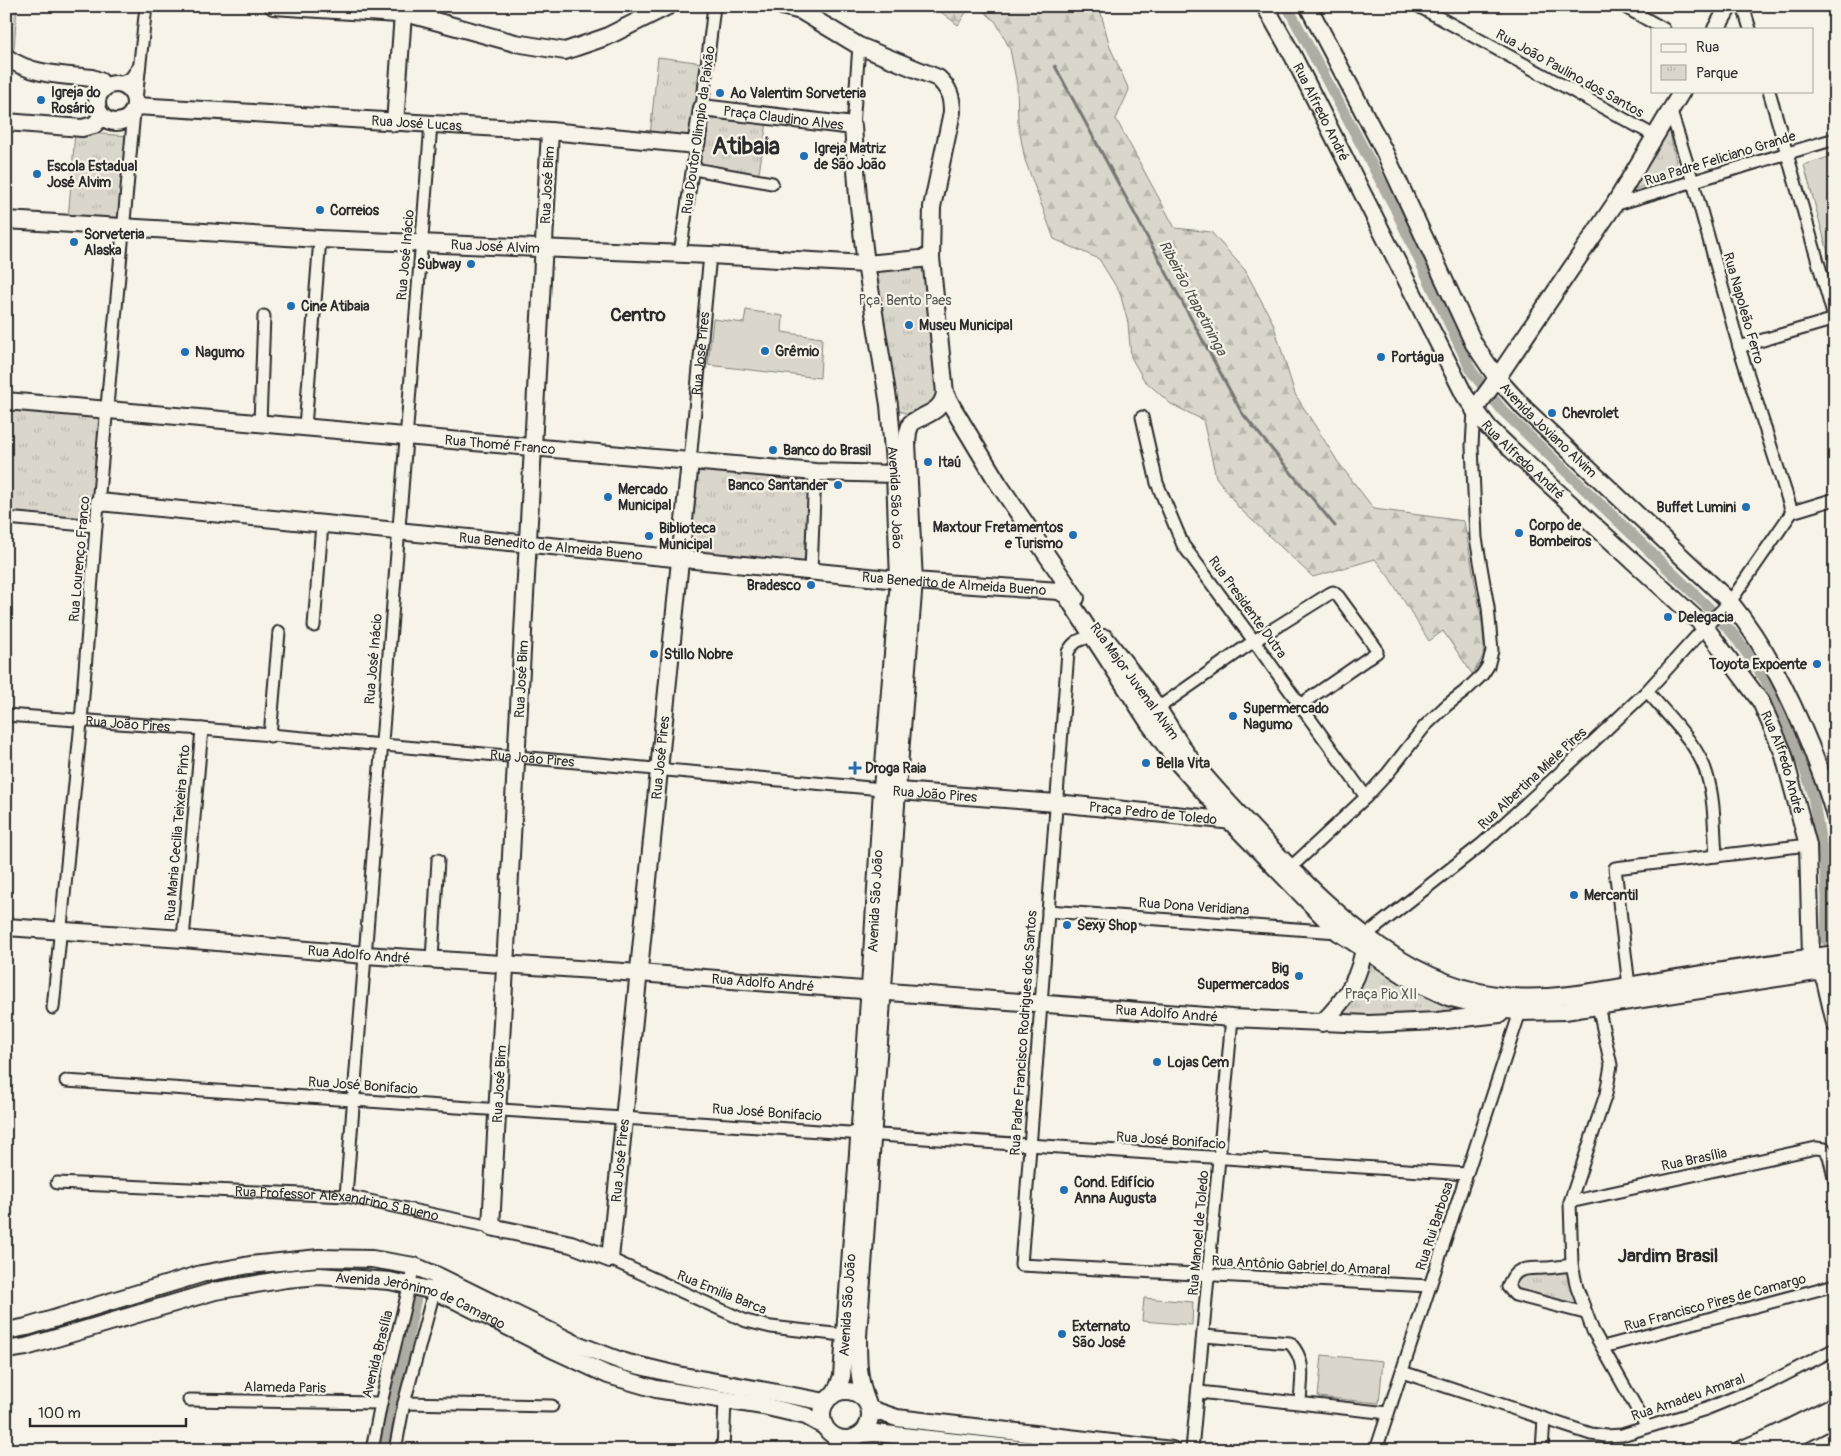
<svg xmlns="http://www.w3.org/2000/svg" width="1841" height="1456" font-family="Pangolin,sans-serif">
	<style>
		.forest { fill: url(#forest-firs); stroke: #82807c }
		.park { fill: url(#park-tufts); stroke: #82807c }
		.pitch { fill: #dad6cc; stroke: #82807c }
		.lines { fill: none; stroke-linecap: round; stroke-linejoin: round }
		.stream { stroke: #7a7874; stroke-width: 3 }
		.canal { stroke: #afaca4; stroke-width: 11 }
		.street-casing { stroke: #2b2b2b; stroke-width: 15 }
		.secondary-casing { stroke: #2b2b2b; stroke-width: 20 }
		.street { stroke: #f7f3e8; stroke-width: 11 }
		.secondary { stroke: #f7f3e8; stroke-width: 16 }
		.poi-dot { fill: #1f6fb2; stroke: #f7f3e8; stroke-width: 2 }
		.labels { text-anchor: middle; stroke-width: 4.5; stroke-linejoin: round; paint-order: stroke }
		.street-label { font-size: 14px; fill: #2b2b2b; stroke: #f7f3e8 }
		.poi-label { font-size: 14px; font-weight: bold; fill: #2b2b2b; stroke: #f7f3e8; text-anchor: start }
		.park-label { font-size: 14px; fill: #575653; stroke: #f7f3e8 }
		.water-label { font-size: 15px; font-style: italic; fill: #53524f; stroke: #f7f3e8 }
		.district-label { font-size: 19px; font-weight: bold; fill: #2b2b2b; stroke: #f7f3e8 }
		.town-label { font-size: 24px; font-weight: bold; fill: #2b2b2b; stroke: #f7f3e8 }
	</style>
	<defs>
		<pattern id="forest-firs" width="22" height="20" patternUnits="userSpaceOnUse" patternTransform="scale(1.25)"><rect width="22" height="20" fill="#dad6cc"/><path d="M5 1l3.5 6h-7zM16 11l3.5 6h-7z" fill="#bbb8af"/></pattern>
		<pattern id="park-tufts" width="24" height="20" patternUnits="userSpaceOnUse" patternTransform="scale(1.25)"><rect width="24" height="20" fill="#dad6cc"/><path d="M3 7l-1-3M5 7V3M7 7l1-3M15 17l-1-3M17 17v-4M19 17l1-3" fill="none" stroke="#bbb8af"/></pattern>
	</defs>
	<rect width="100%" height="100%" fill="#f7f3e8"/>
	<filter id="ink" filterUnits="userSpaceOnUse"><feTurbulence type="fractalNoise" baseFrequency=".02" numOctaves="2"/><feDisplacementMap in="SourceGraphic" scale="10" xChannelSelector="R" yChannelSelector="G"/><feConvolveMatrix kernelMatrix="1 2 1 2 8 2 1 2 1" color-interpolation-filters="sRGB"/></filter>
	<g filter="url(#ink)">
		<g class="forest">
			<path d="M933 6H970L958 25Z"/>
			<path d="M978 6H1099L1110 47 1129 90 1116 119 1175 228 1211 232 1245 270 1273 323 1295 394 1338 462 1374 509 1464 521 1482 622 1484 646 1483 656 1473 675 1443 631 1429 641 1389 577 1375 559 1313 577 1239 508 1216 477 1203 420 1171 404 1144 380 1131 357 1128 323 1120 293 1099 259 1054 239 1025 160 1018 123 1017 85 1010 49 996 22Z"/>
		</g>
		<g class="park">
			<path d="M6 6H17L14 49 8 51 6 49Z"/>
			<path d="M658 57 703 63 697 98 694 138 650 136Z"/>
			<path d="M706 114 767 122 758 179 697 166 700 155Z"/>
			<path d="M1669 127 1678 172 1631 191Z"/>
			<path d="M75 132 129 136 121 223 68 220Z"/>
			<path d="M928 266 943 392 915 418 899 410 892 405 875 272Z"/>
			<path d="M6 407 102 414 95 523 6 516Z"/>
			<path d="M696 470 809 478 804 563 689 552Z"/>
			<path d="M1365 953 1508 1012 1326 1021Z"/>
			<path d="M1571 1267 1583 1311 1516 1293 1513 1287 1518 1273Z"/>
		</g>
		<g class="pitch">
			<path d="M1835 155V278L1804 165Z"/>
			<path d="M746 310 783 316 782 332 822 338 820 378 708 365 713 319 744 323Z"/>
			<path d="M1144 1298 1193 1302 1192 1325 1142 1321Z"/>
			<path d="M1322 1355 1383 1361 1379 1403 1318 1397Z"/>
		</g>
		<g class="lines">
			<path class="stream" d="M1055 66 1242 413 1335 526"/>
			<g class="canal">
				<path d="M1287 6 1394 206 1472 372 1503 411 1708 607 1734 635 1765 679 1790 729 1812 790 1825 868 1827 898 1826 940"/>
				<path d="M384 1450 416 1298"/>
			</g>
			<g class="street-casing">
				<g id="street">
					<path d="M1418 6 1655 136"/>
					<path d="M1623 6 1664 29"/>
					<path d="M1743 6 1750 29"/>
					<path d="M118 84 131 78 138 68"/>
					<path d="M1769 91 1835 321"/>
					<path d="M136 100 146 6"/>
					<path d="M702 108 714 6"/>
					<path d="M1671 112 1693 182 1739 347 1792 512"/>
					<path d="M853 126 859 46"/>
					<path d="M694 169 772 183"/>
					<path d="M1614 205 1835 139"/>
					<path d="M680 254 696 145"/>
					<path d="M1739 347 1835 319"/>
					<path d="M1142 417 1157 483 1183 545 1254 641 1366 797"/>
					<path d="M260 423 264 316"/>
					<path d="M305 427 320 239"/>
					<path id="s1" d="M690 461 710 255"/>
					<path d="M1792 512 1835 499"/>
					<path d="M6 518 96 526"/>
					<path d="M811 571 815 472"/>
					<path d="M314 626 322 524"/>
					<path d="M1098 634C1084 640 1076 637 1068 652L1021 1265 1430 1286"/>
					<path d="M1647 691C1667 715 1699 745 1707 775 1715 801 1714 830 1716 856"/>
					<path d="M1154 714 1158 708 1254 641 1329 594 1333 592 1338 596 1376 648 1377 652 1300 705"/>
					<path id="s2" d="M6 715 202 729 882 789"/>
					<path d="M270 736 279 632"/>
					<path d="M1287 873 1290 868 1366 797 1388 773 1425 726 1447 705 1464 692 1482 675 1488 666 1492 651 1488 607 1476 538 1472 446 1474 410"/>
					<path d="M1048 911 1338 932"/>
					<path d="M1365 936 1482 844 1576 758 1647 691 1705 627 1730 602 1792 512"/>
					<path d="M183 939 202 729"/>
					<path d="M432 959 438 860"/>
					<path d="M1629 986 1615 868 1808 845"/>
					<path d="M1598 1006 1611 1065 1606 1094 1570 1202 1572 1265 1577 1288 1593 1331 1647 1427"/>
					<path d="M53 1008 81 722 96 526 134 112"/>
					<path d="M66 1081 1466 1174"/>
					<path id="s3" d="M57 1183 346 1196 491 1227"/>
					<path d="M346 1196 431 124"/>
					<path d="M1570 1202 1816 1148 1825 1149 1829 1156 1835 1181"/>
					<path d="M610 1259 746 1321 771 1327 852 1336"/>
					<path d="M1572 1265C1563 1266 1553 1268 1544 1268 1525 1269 1515 1266 1508 1287L1515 1295 1585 1313"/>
					<path d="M1204 1336 1290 1343C1307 1361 1301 1379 1300 1402"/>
					<path d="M1603 1347 1835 1285"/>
					<path d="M1402 1372 1591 1434 1606 1436 1622 1435 1706 1409 1765 1385 1835 1349"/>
					<path d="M1199 1392 1388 1413"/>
					<path d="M189 1400 381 1403"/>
					<path d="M404 1403 552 1406"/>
					<path d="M372 1450 381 1403 414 1266"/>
					<path d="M395 1450 404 1403 436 1284"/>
					<path d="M723 1450 725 1401"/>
					<path d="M1192 1450 1232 1018"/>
					<path d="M1376 1450 1520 1012"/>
					<path d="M1542 1450 1544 1419"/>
				</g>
			</g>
			<g class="secondary-casing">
				<g id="secondary">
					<path d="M273 6 413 15 515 43 565 51 606 37 668 6"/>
					<path d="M782 6 801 11 859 46 938 78C949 88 952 97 952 112L932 207 931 258 945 393C942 412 926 414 911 423L908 432 907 443 914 581 897 791 858 1336C858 1360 858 1380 867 1402"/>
					<path id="s4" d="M1265 6 1293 56 1465 396 1489 428 1513 451 1705 627 1761 702 1783 752 1808 845 1811 957 1825 980 1835 1023"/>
					<path id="s5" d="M1308 6 1384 151 1474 344 1497 378 1525 409 1730 602C1765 645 1789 694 1810 745 1819 769 1829 792 1835 817"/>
					<path d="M1716 29 1729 6"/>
					<path d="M6 57C31 75 62 75 92 78L100 81 105 87"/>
					<circle cx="116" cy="103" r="19"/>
					<path id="s6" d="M136 106 550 131 696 145 702 108 853 126 858 198 866 264 889 405 895 474 899 580 882 789 871 972 842 1376 838 1387 832 1396"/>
					<path d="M6 122 82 128 94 125 102 117"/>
					<path d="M395 123 403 14"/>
					<path id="s7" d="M550 131 491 1227 571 1244 610 1259 690 461"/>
					<path id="s8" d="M6 220 320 239 710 255 866 264 931 258"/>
					<path d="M945 393 953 408 998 483 1076 598"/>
					<path id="s9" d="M6 401 815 472 895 474"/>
					<path d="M1474 410 1491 387 1614 205 1682 91"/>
					<path id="s10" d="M99 502 899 580 1059 591 1066 595 1149 723 1179 764 1229 820 1338 932 1413 981 1448 997 1479 1005 1520 1012 1565 1011 1835 969"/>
					<path d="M1105 638C1123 661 1142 684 1158 709 1170 726 1179 745 1192 761 1217 792 1245 821 1273 850 1339 918 1412 990 1513 997 1558 1000 1602 990 1646 983 1709 973 1772 963 1835 954"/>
					<path id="s11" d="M886 790 1056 803 1233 821"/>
					<path id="s12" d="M6 927 183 939 365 955 639 973 1232 1018 1369 1024 1437 1021 1500 1014"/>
					<path d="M1322 1023C1347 998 1361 977 1365 941"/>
					<path d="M6 1331 27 1327 201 1274 250 1265 319 1258 372 1259 414 1266 438 1276 574 1343 624 1362 678 1375 826 1402"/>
					<path id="s13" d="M6 1350 26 1347 215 1291 286 1279 319 1276 390 1281 434 1291 457 1301 556 1351 608 1375 656 1389 763 1406 806 1416 824 1426"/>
					<circle cx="846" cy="1415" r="24"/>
					<path d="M870 1409 897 1418 1172 1450"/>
					<path d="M862 1434 876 1433 1027 1450"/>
					<path d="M1740 1450 1771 1437 1835 1405"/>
					<path d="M1772 1450 1835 1418"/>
				</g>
			</g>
			<use href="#street" class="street"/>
			<use href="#secondary" class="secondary"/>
		</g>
	</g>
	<g class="poi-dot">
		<circle cx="720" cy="93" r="5"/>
		<circle cx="41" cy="100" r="5"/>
		<circle cx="804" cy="156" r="5"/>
		<circle cx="37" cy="174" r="5"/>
		<circle cx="320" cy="210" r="5"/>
		<circle cx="74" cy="242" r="5"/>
		<circle cx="471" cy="264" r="5"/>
		<circle cx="291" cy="306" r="5"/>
		<circle cx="909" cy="325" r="5"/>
		<circle cx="765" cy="351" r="5"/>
		<circle cx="185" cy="352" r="5"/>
		<circle cx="1381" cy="357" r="5"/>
		<circle cx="1552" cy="413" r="5"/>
		<circle cx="773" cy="450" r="5"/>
		<circle cx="928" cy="462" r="5"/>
		<circle cx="838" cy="485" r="5"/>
		<circle cx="608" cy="497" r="5"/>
		<circle cx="1746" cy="507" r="5"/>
		<circle cx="1519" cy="533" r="5"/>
		<circle cx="1073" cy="535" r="5"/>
		<circle cx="649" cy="536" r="5"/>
		<circle cx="811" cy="585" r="5"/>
		<circle cx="1668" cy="617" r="5"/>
		<circle cx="654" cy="654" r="5"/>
		<circle cx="1817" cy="664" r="5"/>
		<circle cx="1233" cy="716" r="5"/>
		<circle cx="1146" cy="763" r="5"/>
		<path d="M852.5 760.5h5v5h5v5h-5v5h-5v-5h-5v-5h5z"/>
		<circle cx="1574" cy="895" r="5"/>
		<circle cx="1067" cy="925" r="5"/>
		<circle cx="1299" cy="976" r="5"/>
		<circle cx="1157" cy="1062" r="5"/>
		<circle cx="1064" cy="1190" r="5"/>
		<circle cx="1062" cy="1334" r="5"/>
	</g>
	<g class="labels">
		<g class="street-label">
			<text transform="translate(1570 73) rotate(29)" y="5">Rua João Paulino dos Santos</text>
			<text dy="5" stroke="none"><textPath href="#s4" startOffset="120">Rua Alfredo André</textPath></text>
			<text dy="5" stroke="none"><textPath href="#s6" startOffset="681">Praça Claudino Alves</textPath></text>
			<text dy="5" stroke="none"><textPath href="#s6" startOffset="281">Rua José Lucas</textPath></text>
			<text transform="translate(698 130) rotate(-82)" y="5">Rua Doutor Olimpio da Paixão</text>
			<text transform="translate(1720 158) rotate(-17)" y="5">Rua Padre Feliciano Grande</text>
			<text transform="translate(547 185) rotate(-87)" y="5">Rua José Bim</text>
			<text dy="5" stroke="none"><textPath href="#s8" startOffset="490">Rua José Alvim</textPath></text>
			<text transform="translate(405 255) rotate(-85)" y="5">Rua José Inácio</text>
			<text transform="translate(1744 308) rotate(74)" y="5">Rua Napoleão Ferro</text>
			<text dy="5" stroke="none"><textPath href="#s1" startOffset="108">Rua José Pires</textPath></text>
			<text dy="5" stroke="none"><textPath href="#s5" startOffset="491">Avenida Joviano Alvim</textPath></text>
			<text dy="5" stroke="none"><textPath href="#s9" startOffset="496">Rua Thomé Franco</textPath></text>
			<text dy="5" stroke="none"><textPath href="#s4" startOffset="525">Rua Alfredo André</textPath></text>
			<text dy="5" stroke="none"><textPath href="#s6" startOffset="1125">Avenida São João</textPath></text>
			<text dy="5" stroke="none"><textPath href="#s10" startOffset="454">Rua Benedito de Almeida Bueno</textPath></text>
			<text transform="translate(79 559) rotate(-85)" y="5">Rua Lourenço Franco</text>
			<text dy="5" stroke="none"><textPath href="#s10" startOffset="859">Rua Benedito de Almeida Bueno</textPath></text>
			<text transform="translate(1248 607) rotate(54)" y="5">Rua Presidente Dutra</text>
			<text transform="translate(373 659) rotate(-85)" y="5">Rua José Inácio</text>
			<text transform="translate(521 679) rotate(-87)" y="5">Rua José Bim</text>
			<text transform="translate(1135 681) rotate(54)" y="5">Rua Major Juvenal Alvim</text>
			<text dy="5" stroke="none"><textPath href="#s2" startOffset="122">Rua João Pires</textPath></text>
			<text dy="5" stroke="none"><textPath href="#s7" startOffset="1725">Rua José Pires</textPath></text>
			<text dy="5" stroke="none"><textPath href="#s2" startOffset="528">Rua João Pires</textPath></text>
			<text dy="5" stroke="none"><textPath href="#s4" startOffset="930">Rua Alfredo André</textPath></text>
			<text transform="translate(1532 778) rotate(-43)" y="5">Rua Albertina Miele Pires</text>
			<text dy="5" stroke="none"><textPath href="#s11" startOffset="49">Rua João Pires</textPath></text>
			<text dy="5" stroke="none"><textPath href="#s11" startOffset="268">Praça Pedro de Toledo</textPath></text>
			<text transform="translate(177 833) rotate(-85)" y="5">Rua Maria Cecilia Teixeira Pinto</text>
			<text transform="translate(875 901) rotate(-87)" y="5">Avenida São João</text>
			<text transform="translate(1194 906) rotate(4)" y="5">Rua Dona Veridiana</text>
			<text dy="5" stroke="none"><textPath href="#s12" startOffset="354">Rua Adolfo André</textPath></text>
			<text dy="5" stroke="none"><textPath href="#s12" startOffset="759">Rua Adolfo André</textPath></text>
			<text dy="5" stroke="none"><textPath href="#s12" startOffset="1164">Rua Adolfo André</textPath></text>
			<text transform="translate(1023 1033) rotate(-86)" y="5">Rua Padre Francisco Rodrigues dos Santos</text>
			<text transform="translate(499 1084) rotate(-87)" y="5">Rua José Bim</text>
			<text transform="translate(363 1085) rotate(4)" y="5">Rua José Bonifacio</text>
			<text transform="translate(767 1112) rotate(4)" y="5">Rua José Bonifacio</text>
			<text transform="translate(1171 1140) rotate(4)" y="5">Rua José Bonifacio</text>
			<text transform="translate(1694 1159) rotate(-12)" y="5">Rua Brasília</text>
			<text dy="5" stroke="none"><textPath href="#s7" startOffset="1320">Rua José Pires</textPath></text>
			<text dy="5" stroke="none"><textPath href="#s3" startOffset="281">Rua Professor Alexandrino S Bueno</textPath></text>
			<text transform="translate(1434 1226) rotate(-72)" y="5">Rua Rui Barbosa</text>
			<text transform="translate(1198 1233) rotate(-85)" y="5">Rua Manoel de Toledo</text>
			<text transform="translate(1301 1265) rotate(3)" y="5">Rua Antônio Gabriel do Amaral</text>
			<text transform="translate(722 1292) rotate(22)" y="5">Rua Emilia Barca</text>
			<text dy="5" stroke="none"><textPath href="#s13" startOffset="428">Avenida Jerônimo de Camargo</textPath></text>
			<text transform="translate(1715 1302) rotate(-15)" y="5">Rua Francisco Pires de Camargo</text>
			<text transform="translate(847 1305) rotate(-86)" y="5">Avenida São João</text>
			<text transform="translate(377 1354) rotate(-76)" y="5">Avenida Brasília</text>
			<text transform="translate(285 1387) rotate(1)" y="5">Alameda Paris</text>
			<text transform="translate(1688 1397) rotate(-19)" y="5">Rua Amadeu Amaral</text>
		</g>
		<g class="poi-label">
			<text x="51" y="97">Igreja do<tspan x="51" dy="16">Rosário</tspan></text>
			<text x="730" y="98">Ao Valentim Sorveteria</text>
			<text x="814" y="153">Igreja Matriz<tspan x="814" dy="16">de São João</tspan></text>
			<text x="47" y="171">Escola Estadual<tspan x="47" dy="16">José Alvim</tspan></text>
			<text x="330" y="215">Correios</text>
			<text x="84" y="239">Sorveteria<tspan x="84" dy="16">Alaska</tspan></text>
			<text x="461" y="269" text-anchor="end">Subway</text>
			<text x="301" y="311">Cine Atibaia</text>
			<text x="919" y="330">Museu Municipal</text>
			<text x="775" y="356">Grêmio</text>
			<text x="195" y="357">Nagumo</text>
			<text x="1391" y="362">Portágua</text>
			<text x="1562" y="418">Chevrolet</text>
			<text x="783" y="455">Banco do Brasil</text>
			<text x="938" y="467">Itaú</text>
			<text x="828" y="490" text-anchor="end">Banco Santander</text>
			<text x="618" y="494">Mercado<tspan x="618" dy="16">Municipal</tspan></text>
			<text x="1736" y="512" text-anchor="end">Buffet Lumini</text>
			<text x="1529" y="530">Corpo de<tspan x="1529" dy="16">Bombeiros</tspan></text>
			<text x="1063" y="532" text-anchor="end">Maxtour Fretamentos<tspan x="1063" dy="16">e Turismo</tspan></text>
			<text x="659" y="533">Biblioteca<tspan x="659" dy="16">Municipal</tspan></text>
			<text x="801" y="590" text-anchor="end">Bradesco</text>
			<text x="1678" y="622">Delegacia</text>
			<text x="664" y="659">Stillo Nobre</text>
			<text x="1807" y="669" text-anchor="end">Toyota Expoente</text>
			<text x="1243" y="713">Supermercado<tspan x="1243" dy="16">Nagumo</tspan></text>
			<text x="1156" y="768">Bella Vita</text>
			<text x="865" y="773">Droga Raia</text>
			<text x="1584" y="900">Mercantil</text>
			<text x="1077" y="930">Sexy Shop</text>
			<text x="1289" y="973" text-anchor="end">Big<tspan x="1289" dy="16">Supermercados</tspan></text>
			<text x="1167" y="1067">Lojas Cem</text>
			<text x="1074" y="1187">Cond. Edifício<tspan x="1074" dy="16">Anna Augusta</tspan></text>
			<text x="1072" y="1331">Externato<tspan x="1072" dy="16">São José</tspan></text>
		</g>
		<g class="park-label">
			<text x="905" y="305">Pça. Bento Paes</text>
			<text x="1381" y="999">Praça Pio XII</text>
		</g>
		<g class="water-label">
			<text transform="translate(1193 298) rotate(62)" y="5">Ribeirão Itapetininga</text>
		</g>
		<g class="district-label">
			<text x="638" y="321">Centro</text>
			<text x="1668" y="1262">Jardim Brasil</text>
		</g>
		<g class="town-label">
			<text x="746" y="154">Atibaia</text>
		</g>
	</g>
	<rect width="1841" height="1456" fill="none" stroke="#f7f3e8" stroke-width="25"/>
	<rect x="12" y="12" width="1816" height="1431" fill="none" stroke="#2b2b2b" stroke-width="2" filter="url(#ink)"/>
	<rect x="1651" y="28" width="162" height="65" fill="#f7f3e8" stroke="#a5a39c"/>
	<rect x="1661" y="44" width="25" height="8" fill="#f7f3e8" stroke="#a5a39c"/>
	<text x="1696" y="52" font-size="15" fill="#2b2b2b">Rua</text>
	<rect x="1661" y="65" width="25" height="15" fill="url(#park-tufts)" stroke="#a5a39c"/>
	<text x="1696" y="78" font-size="15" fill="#2b2b2b">Parque</text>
	<path d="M30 1418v8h156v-8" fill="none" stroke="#2b2b2b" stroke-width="2.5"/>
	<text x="38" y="1418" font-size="15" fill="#2b2b2b" stroke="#f7f3e8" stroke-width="4" paint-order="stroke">100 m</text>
</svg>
